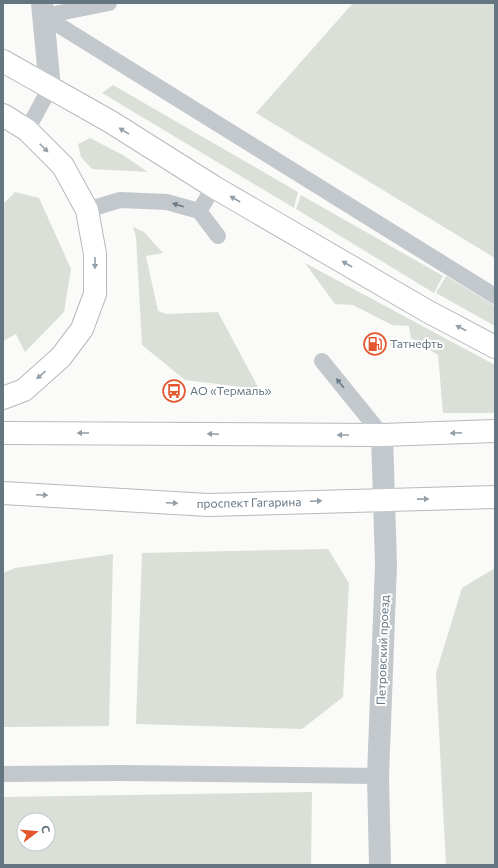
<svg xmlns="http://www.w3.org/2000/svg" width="498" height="868" font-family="Commissioner,sans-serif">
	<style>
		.green { fill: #dadfd7; fill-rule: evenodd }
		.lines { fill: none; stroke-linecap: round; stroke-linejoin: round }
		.primary-casing { stroke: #b5babe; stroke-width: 24 }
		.lane { stroke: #c3c8cc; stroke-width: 16 }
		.street { stroke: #c3c8cc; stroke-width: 22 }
		.primary { stroke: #fff; stroke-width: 22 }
		.oneway { fill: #939fa8 }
		.oneway2 { fill: #6a7a87 }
		.labels { text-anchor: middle; stroke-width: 4; stroke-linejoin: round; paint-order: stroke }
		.poi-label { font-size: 12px; fill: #657683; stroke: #fff; text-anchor: start }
		.street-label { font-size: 12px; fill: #657683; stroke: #fff }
	</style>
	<rect width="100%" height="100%" fill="#fafaf8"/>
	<g class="green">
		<path d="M353 3H495V258L256 113Z"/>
		<path d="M113 85 298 192 294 208 102 93Z"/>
		<path d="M90 138 123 155 148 172 92 169 81 157 78 144Z"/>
		<path d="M15 192 39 198 71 269 64 312 25 352 16 334 3 341V204Z"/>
		<path d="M301 195 443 276 434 293 296 209Z"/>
		<path d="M133 227 144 232 163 253 146 256 158 311 166 314 218 312 259 389 185 380 142 345 136 237Z"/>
		<path d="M305 263 495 365V413H443L438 355 411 338 409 326 392 325 353 305 335 304Z"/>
		<path d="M446 276 495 306V326L436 293Z"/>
		<path d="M328 549 349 583 343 697 302 729 136 724 142 553Z"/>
		<path d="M113 554 109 726 3 727V573L15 568Z"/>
		<path d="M495 568V865H446L436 673 462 588Z"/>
		<path d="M312 792 311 865H3V797ZM24 820H48V844H24Z"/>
	</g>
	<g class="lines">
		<g class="primary-casing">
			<g id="primary">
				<path d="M3 61 111 122 214 187 427 311 495 347"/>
				<path d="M3 115 27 130 63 166 87 210 95 254V294L82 329 61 357 24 390 3 398"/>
				<path d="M3 433 382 435 495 431"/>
				<path d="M3 493 208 505 495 497"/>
			</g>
		</g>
		<g class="lane">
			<path d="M44 16 495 296"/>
			<path d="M44 16 109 3"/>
			<path d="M27 130 50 88"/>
			<path d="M87 210 120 200 167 202 199 211 218 236"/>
			<path d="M199 211 214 187"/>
			<path d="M322 361 382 435"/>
			<path d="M3 774 119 773 378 776"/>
		</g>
		<g class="street">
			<path d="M42 3 50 88"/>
			<path d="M380 865 378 776 386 565 382 435"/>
		</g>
		<use href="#primary" class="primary"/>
	</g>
	<defs><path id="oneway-solid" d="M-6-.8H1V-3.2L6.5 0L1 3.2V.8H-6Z"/></defs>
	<g class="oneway">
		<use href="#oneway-solid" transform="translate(124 131) rotate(-148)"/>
		<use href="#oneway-solid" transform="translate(44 148) rotate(45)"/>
		<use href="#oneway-solid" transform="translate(235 199) rotate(-150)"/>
		<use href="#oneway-solid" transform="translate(95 263) rotate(90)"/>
		<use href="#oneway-solid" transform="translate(347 264) rotate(-150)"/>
		<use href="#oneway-solid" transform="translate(461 328) rotate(-152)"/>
		<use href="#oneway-solid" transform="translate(41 375) rotate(139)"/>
		<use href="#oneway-solid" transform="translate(83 433) rotate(-180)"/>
		<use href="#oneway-solid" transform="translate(456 433) rotate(178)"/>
		<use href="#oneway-solid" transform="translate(213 434) rotate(-178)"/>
		<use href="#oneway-solid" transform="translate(343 435) rotate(-180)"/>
		<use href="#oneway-solid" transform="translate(42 495) rotate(3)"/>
		<use href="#oneway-solid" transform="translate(423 499) rotate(-1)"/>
		<use href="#oneway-solid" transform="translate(316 501) rotate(-2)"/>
		<use href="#oneway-solid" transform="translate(172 503) rotate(3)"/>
	</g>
	<g class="oneway2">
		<use href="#oneway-solid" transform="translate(178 205) rotate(-163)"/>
		<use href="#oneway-solid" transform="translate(340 383) rotate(-129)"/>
	</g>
	<defs>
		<g id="fuel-ring" transform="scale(1.15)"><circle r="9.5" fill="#fff" stroke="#e4572e" stroke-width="1.5"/><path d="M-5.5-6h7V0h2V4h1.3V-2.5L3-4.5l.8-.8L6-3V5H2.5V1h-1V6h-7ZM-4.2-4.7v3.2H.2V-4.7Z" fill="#e4572e"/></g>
		<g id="bus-ring" transform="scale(1.15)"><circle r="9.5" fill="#fff" stroke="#e4572e" stroke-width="1.5"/><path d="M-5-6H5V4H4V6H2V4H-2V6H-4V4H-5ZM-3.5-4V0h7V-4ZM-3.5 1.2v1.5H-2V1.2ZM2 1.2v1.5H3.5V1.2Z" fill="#e4572e"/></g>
	</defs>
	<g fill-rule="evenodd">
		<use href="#fuel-ring" x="375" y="344"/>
		<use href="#bus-ring" x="174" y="391"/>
	</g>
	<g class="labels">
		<g class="poi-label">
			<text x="390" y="348">Татнефть</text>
			<text x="190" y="395">АО «Термаль»</text>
		</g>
		<g class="street-label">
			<text transform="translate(249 503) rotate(-1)" y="4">проспект Гагарина</text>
			<text transform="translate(383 650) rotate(-88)" y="4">Петровский проезд</text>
		</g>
	</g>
	<rect width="498" height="868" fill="none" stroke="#657683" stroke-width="8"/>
	<g transform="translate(36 832) rotate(74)"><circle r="19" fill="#ffffff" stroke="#c1c8cd"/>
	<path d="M0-3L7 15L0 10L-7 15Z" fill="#e4572e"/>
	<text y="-6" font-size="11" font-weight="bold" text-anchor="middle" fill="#657683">С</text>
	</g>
</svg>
